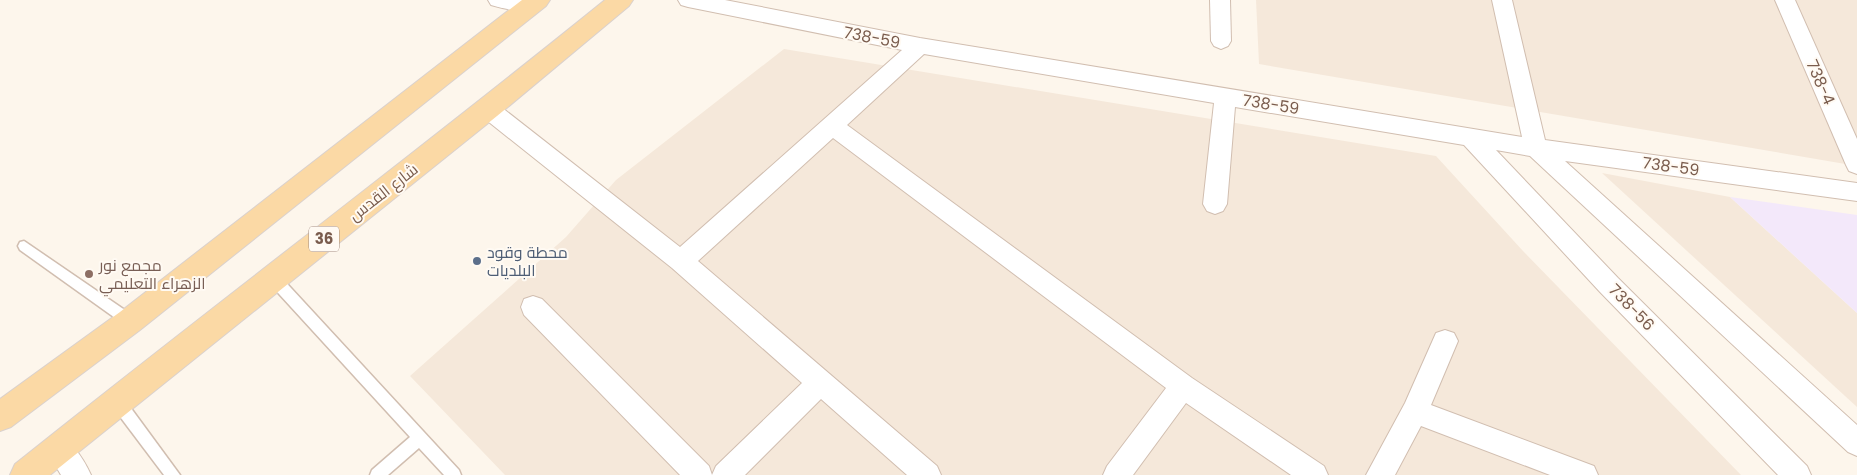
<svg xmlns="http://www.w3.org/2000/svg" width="1857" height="475" font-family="Poppins,Cairo,sans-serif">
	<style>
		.residential { fill: #f5e8da }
		.education { fill: #f3e8fa }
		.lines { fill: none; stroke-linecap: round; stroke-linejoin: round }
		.lane-casing { stroke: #d1beb0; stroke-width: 3 }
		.street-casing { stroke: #d1beb0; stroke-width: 2 }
		.primary-casing { stroke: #dad1cd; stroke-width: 2 }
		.lane { fill: #fff; fill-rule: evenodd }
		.street { fill: #fff; fill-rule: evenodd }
		.primary { fill: #fbd9a5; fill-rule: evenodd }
		.service-dot { fill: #5c6f8a; stroke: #fffaf3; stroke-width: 2 }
		.education-dot { fill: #8d6e63; stroke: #fffaf3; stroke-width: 2 }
		.labels { text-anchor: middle; stroke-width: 4; stroke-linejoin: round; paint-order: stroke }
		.shield { fill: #fffaf3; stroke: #a28b7f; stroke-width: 1 }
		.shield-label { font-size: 15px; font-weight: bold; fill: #7a5c4d }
		.street-label { font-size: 16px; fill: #7a5c4d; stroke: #fffaf3 }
		.service-label { font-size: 16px; fill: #4e5e75; stroke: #fffaf3; text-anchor: start }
		.education-label { font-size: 16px; fill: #785e54; stroke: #fffaf3; text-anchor: start }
	</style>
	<rect width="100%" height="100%" fill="#fdf6ec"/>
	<g class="residential">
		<path d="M1256 0H1857V166L1259 64Z"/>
		<path d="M784 49 1436 156 1523 251 1741 475H505L410 376 566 237 616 180Z"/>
		<path d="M1602 173 1730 197 1857 313V407Z"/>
	</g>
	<path class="education" d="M1730 197 1857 215V313Z"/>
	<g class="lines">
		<g class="lane-casing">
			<g id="lane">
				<path d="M24 241 135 317 137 321 135 325 130 327 125 325 20 250 18 246 20 242Z"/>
				<path d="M274 273 279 275 459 470 461 475H444L419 448 388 475H370L372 470 410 437 269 283 268 279 269 275Z"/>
				<path d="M117 395 122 396 180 475H164L112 406 110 401 112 396Z"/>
			</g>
		</g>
		<g class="street-casing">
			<g id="street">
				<path d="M488 0H539L542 5 539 10C525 14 505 9 491 5Z"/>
				<path d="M678 0H725L920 38 1522 137 1492 0H1512L1545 140 1857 183V201L1565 161 1857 425V456L1848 452 1530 156 1496 150 1618 278 1807 466 1811 475H1778L1600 292 1464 145 1235 107 1227 204 1223 211 1215 214 1207 211 1203 204 1214 103 924 54 847 125 1192 378 1324 466 1328 475H1291L1186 403 1133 475H1103L1107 466 1166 388 833 138 698 261 937 466 941 475H907L821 399 745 475H680L524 315 521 307 524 299 533 296 542 299 709 466 712 475 716 466 802 383 672 268 480 115 477 109 480 103 488 101 496 103 680 247 902 50 688 7 681 5Z"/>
				<path d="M1210 0H1230L1231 41 1228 46 1221 49 1214 46 1211 41Z"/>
				<path d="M1775 0H1795L1857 139V174L1849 171 1846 165Z"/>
				<path d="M1445 330 1454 333 1458 341 1431 405 1594 466 1598 475H1550L1421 426 1395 475H1366L1405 403 1436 333Z"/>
				<path d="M59 437C74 443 84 460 91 475H61L46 450 49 441Z"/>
			</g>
		</g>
		<g class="primary-casing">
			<g id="primary">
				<path d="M522 0H550L546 6 140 330 11 427 0 431V399L120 312Z"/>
				<path d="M605 0H633L629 6 497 116 50 475H10L15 464C210 308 411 157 605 0Z"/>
			</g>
		</g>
		<use href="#lane" class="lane"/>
		<use href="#street" class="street"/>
		<use href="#primary" class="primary"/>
	</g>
	<circle class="service-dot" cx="477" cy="261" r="5"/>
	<circle class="education-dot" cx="89" cy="274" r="5"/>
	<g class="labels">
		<rect class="shield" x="309" y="226.5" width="30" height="25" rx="4"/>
		<g class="shield-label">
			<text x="324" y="244">36</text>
		</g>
		<g class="street-label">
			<text transform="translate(872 37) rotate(11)" y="6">738-59</text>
			<text transform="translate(1821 82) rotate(66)" y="6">738-4</text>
			<text transform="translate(1271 104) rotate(9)" y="6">738-59</text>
			<text transform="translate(1671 166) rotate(8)" y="6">738-59</text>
			<text transform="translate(383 192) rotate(-38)" y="6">شارع القدس</text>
			<text transform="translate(1632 307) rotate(46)" y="6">738-56</text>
		</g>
		<g class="service-label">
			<text x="487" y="258">محطة وقود<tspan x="487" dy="18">البلديات</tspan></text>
		</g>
		<g class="education-label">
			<text x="99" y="271">مجمع نور<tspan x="99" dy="18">الزهراء التعليمي</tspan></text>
		</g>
	</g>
</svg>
